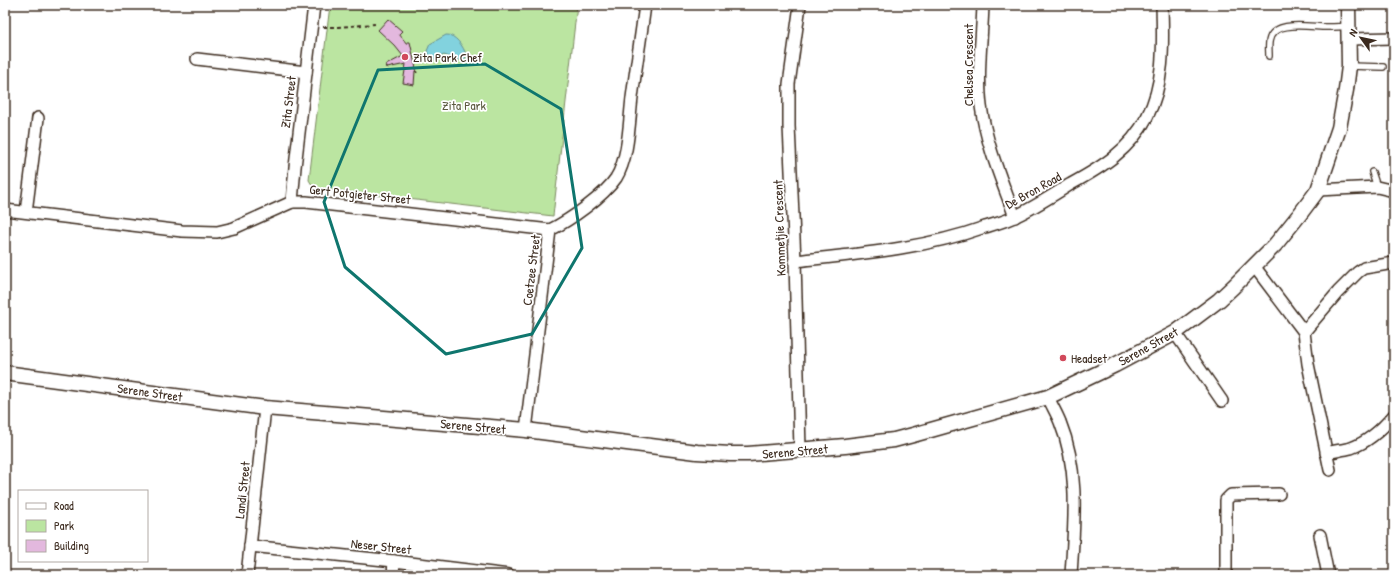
<svg xmlns="http://www.w3.org/2000/svg" width="1399" height="580" font-family="'Patrick Hand',sans-serif">
	<style>
		.green { fill: #bbe5a1; stroke: #7b8860 }
		.water { fill: #82d2de; stroke: #668f91 }
		.building { fill: #e3b8de; stroke: #3b2a1e }
		.lines { fill: none; stroke-linecap: round; stroke-linejoin: round }
		.service-casing { stroke: #3b2a1e; stroke-width: 8 }
		.minor-casing { stroke: #3b2a1e; stroke-width: 14 }
		.tertiary-casing { stroke: #3b2a1e; stroke-width: 17 }
		.path { stroke: #3b2a1e; stroke-width: 2; stroke-dasharray: 4 3; stroke-linecap: butt }
		.service { stroke: #fff; stroke-width: 5.5 }
		.minor { stroke: #fff; stroke-width: 11 }
		.tertiary { stroke: #fff; stroke-width: 14 }
		.marked { fill: none; stroke: #0f766e; stroke-width: 3; stroke-linejoin: round }
		.poi-dot { fill: #d1495b; stroke: #fff; stroke-width: 1.5 }
		.labels { text-anchor: middle; stroke-width: 3.5; stroke-linejoin: round; paint-order: stroke }
		.poi-label { font-size: 13px; fill: #3b2a1e; stroke: #fff; text-anchor: start }
		.street-label { font-size: 13px; fill: #3b2a1e; stroke: #fff }
		.park-label { font-size: 13px; fill: #5b593f; stroke: #fff }
	</style>
	<rect width="100%" height="100%" fill="#fff"/>
	<filter id="ink" filterUnits="userSpaceOnUse"><feTurbulence type="fractalNoise" baseFrequency=".025" numOctaves="2"/><feDisplacementMap in="SourceGraphic" scale="8" xChannelSelector="R" yChannelSelector="G"/><feConvolveMatrix kernelMatrix="1 2 1 2 8 2 1 2 1" color-interpolation-filters="sRGB"/></filter>
	<g filter="url(#ink)">
		<path class="green" d="M330 5H577L553 216 314 188 309 180Z"/>
		<path class="water" d="M446 35C455 34 464 47 466 55L465 60H459L444 55 432 60 429 58 427 51 430 44Z"/>
		<path class="building" d="M388 19 402 31 399 34 407 44V42H410L417 73 415 71 414 85 403 83 406 64 387 68 386 65 403 56 395 46 378 30Z"/>
		<g class="lines">
			<g class="service-casing">
				<g id="service">
					<path d="M1269 56C1269 48 1267 38 1274 32 1284 22 1313 27 1326 27 1334 27 1341 27 1349 26"/>
					<path d="M1349 66 1383 67"/>
					<path d="M1372 172 1377 187"/>
				</g>
			</g>
			<g class="minor-casing">
				<g id="minor">
					<path d="M983 5C982 38 977 73 981 106 986 144 1002 181 1015 217"/>
					<path d="M1349 39 1394 38"/>
					<path d="M197 59 306 72"/>
					<path d="M1318 190 1377 187 1394 191"/>
					<path d="M292 202 295 167 314 5"/>
					<path d="M5 210 182 231 217 232 234 228 292 202H306L550 230"/>
					<path d="M26 212 38 118"/>
					<path d="M550 230C570 220 603 197 616 178 629 157 629 122 632 98 636 67 641 36 645 5"/>
					<path d="M795 261C860 254 923 249 985 227 995 224 1007 221 1016 216 1035 207 1053 195 1071 184 1102 167 1130 150 1147 117 1165 83 1163 43 1162 5"/>
					<path d="M1254 266 1304 332 1308 364 1330 470"/>
					<path d="M1304 332 1338 292 1358 272 1364 268 1394 263"/>
					<path d="M1175 333 1222 401"/>
					<path d="M1048 397C1052 406 1057 414 1060 422 1080 471 1074 524 1071 575"/>
					<path d="M526 430 550 230"/>
					<path d="M800 450 795 261 789 126V84L800 5"/>
					<path d="M1326 453C1334 451 1343 450 1351 448 1368 442 1383 428 1394 415"/>
					<path d="M1320 535 1328 575"/>
					<path d="M250 546 394 561 509 575"/>
					<path d="M247 575 265 408"/>
					<path d="M393 575 394 561"/>
					<path d="M1226 575V500L1231 495 1279 494"/>
				</g>
			</g>
			<g class="tertiary-casing">
				<path id="tertiary" d="M5 373 265 408 526 430 697 452 730 454H748L845 446 894 440 913 435 1048 397 1115 365 1175 333 1219 300 1233 287 1275 245 1300 214 1318 190 1339 128 1346 90 1349 66 1348 5"/>
			</g>
			<path class="path" d="M323 27H338L375 24"/>
			<use href="#service" class="service"/>
			<use href="#minor" class="minor"/>
			<use href="#tertiary" class="tertiary"/>
		</g>
	</g>
	<path class="marked" d="M485 64 561 109 582 248 532 334 446 354 345 267 324 202 378 70Z"/>
	<g class="poi-dot">
		<circle cx="405" cy="57" r="4"/>
		<circle cx="1063" cy="358" r="4"/>
	</g>
	<g class="labels">
		<g class="poi-label">
			<text x="413" y="62">Zita Park Chef</text>
			<text x="1071" y="363">Headset</text>
		</g>
		<g class="street-label">
			<text transform="translate(968 65) rotate(-90)" y="5">Chelsea Crescent</text>
			<text transform="translate(288 102) rotate(-83)" y="5">Zita Street</text>
			<text transform="translate(1033 190) rotate(-29)" y="5">De Bron Road</text>
			<text transform="translate(360 194) rotate(6)" y="5">Gert Potgieter Street</text>
			<text transform="translate(779 228) rotate(-92)" y="5">Kommetjie Crescent</text>
			<text transform="translate(531 270) rotate(-83)" y="5">Coetzee Street</text>
			<text transform="translate(1148 346) rotate(-29)" y="5">Serene Street</text>
			<text transform="translate(150 392) rotate(8)" y="5">Serene Street</text>
			<text transform="translate(473 426) rotate(5)" y="5">Serene Street</text>
			<text transform="translate(795 451) rotate(-5)" y="5">Serene Street</text>
			<text transform="translate(242 490) rotate(-84)" y="5">Landi Street</text>
			<text transform="translate(381 546) rotate(6)" y="5">Neser Street</text>
		</g>
		<g class="park-label">
			<text x="464" y="110">Zita Park</text>
		</g>
	</g>
	<rect width="1399" height="580" fill="none" stroke="#fff" stroke-width="20"/>
	<rect x="10" y="10" width="1379" height="560" fill="none" stroke="#3b2a1e" stroke-width="1.5" filter="url(#ink)"/>
	<rect x="18" y="490" width="130" height="72" fill="#ffffff" stroke="#b1aaa5"/>
	<rect x="26" y="503" width="20" height="6" fill="#ffffff" stroke="#b1aaa5"/>
	<text x="54" y="510" font-size="12" fill="#3b2a1e">Road</text>
	<rect x="26" y="520" width="20" height="12" fill="#bbe5a1" stroke="#b1aaa5"/>
	<text x="54" y="530" font-size="12" fill="#3b2a1e">Park</text>
	<rect x="26" y="540" width="20" height="12" fill="#e3b8de" stroke="#b1aaa5"/>
	<text x="54" y="550" font-size="12" fill="#3b2a1e">Building</text>
	<g transform="translate(1361 38) rotate(303)" stroke="#ffffff" stroke-width="3" paint-order="stroke">
	<path d="M0-3L7 15L0 10L-7 15Z" fill="#3b2a1e"/>
	<text y="-6" font-size="11" font-weight="bold" text-anchor="middle" fill="#3b2a1e">N</text>
	</g>
</svg>
